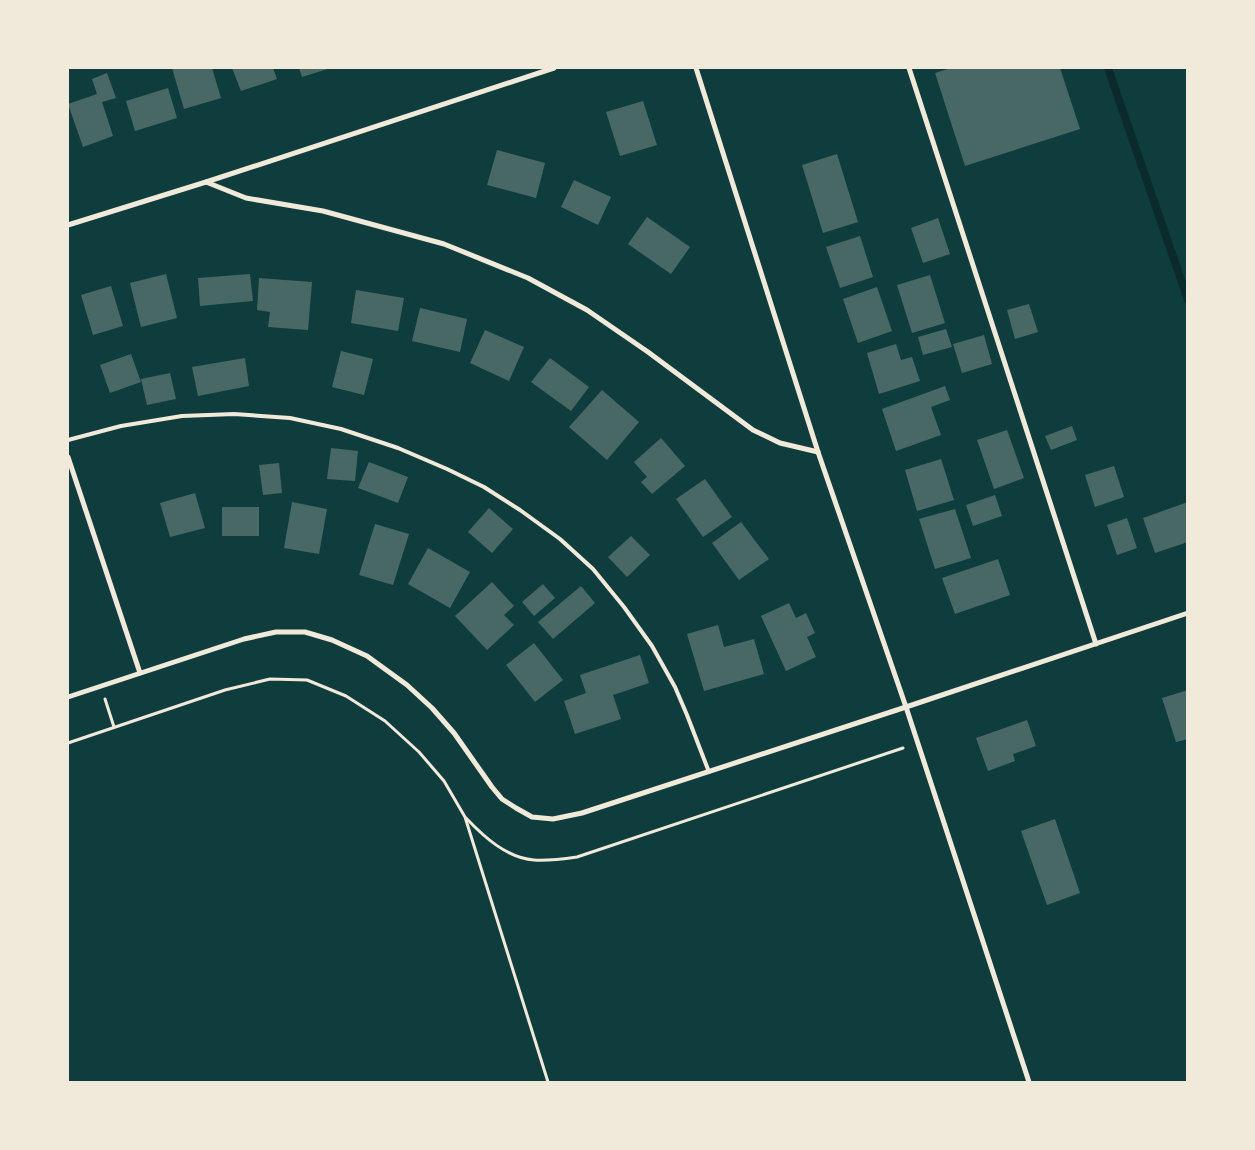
<svg xmlns="http://www.w3.org/2000/svg" width="1255" height="1150" font-family="'Exo 2',sans-serif">
	<style>
		.lines { fill: none; stroke-linecap: round; stroke-linejoin: round }
		.stream { stroke: #0a2a2b; stroke-width: 8 }
		.building { fill: #486865 }
		.path { stroke: #f1e9da; stroke-width: 3 }
		.service { stroke: #f1e9da; stroke-width: 4 }
		.minor { stroke: #f1e9da; stroke-width: 5 }
	</style>
	<rect width="100%" height="100%" fill="#0f3d3e"/>
	<g class="lines">
		<path class="stream" d="M1108 68 1188 300"/>
	</g>
	<g class="building">
		<path d="M172 68H212L221 98 184 109Z"/>
		<path d="M232 68H273L277 79 241 91Z"/>
		<path d="M299 68H331L302 77Z"/>
		<path d="M951 68H1048V69L1060 68 1080 129 965 166 935 73Z"/>
		<path d="M107 73 116 98 102 102 113 136 83 147 68 104 97 94 92 79Z"/>
		<path d="M168 88 177 118 135 131 126 101Z"/>
		<path d="M643 101 657 145 620 156 606 112Z"/>
		<path d="M497 150 545 163 536 198 487 185Z"/>
		<path d="M837 154 858 222 823 233 802 165Z"/>
		<path d="M574 180 611 197 598 225 561 207Z"/>
		<path d="M647 217 690 247 671 274 628 244Z"/>
		<path d="M938 218 950 254 923 263 911 228Z"/>
		<path d="M860 236 873 277 840 288 826 247Z"/>
		<path d="M166 274 177 318 141 327 130 283Z"/>
		<path d="M250 274 253 301 200 306 198 278Z"/>
		<path d="M930 275 945 323 912 333 897 285Z"/>
		<path d="M259 278 312 282 308 330 268 327 270 312 257 310Z"/>
		<path d="M111 286 123 326 93 335 81 295Z"/>
		<path d="M877 287 892 331 858 343 843 299Z"/>
		<path d="M356 290 404 298 398 331 351 323Z"/>
		<path d="M1029 304 1038 332 1015 339 1007 310Z"/>
		<path d="M420 308 467 319 460 352 412 341Z"/>
		<path d="M946 329 952 347 923 355 918 337Z"/>
		<path d="M485 330 524 347 509 381 470 363Z"/>
		<path d="M984 335 992 364 962 373 953 344Z"/>
		<path d="M896 344 901 360 912 357 920 381 879 394 867 353Z"/>
		<path d="M341 351 373 359 364 395 332 387Z"/>
		<path d="M131 354 141 382 110 393 100 365Z"/>
		<path d="M245 358 249 386 198 396 192 367Z"/>
		<path d="M550 358 589 387 571 411 531 382Z"/>
		<path d="M170 373 176 399 147 405 141 379Z"/>
		<path d="M945 386 950 400 931 407 941 435 896 451 882 409Z"/>
		<path d="M602 390 639 422 607 460 569 427Z"/>
		<path d="M1072 426 1077 440 1051 450 1045 436Z"/>
		<path d="M1007 430 1024 478 994 489 977 440Z"/>
		<path d="M661 438 685 466 652 494 641 482 647 477 634 462Z"/>
		<path d="M331 448 358 451 355 481 327 479Z"/>
		<path d="M941 459 954 500 917 511 905 470Z"/>
		<path d="M369 462 408 477 398 503 358 488Z"/>
		<path d="M279 463 282 493 263 495 259 465Z"/>
		<path d="M1114 466 1124 497 1095 507 1085 475Z"/>
		<path d="M705 479 732 517 703 537 676 499Z"/>
		<path d="M195 493 205 528 170 537 160 503Z"/>
		<path d="M995 495 1002 516 973 526 966 505Z"/>
		<path d="M292 502 327 509 319 554 284 548Z"/>
		<path d="M1188 502V542L1155 553 1143 518Z"/>
		<rect x="222" y="507" width="37" height="29"/>
		<path d="M489 508 513 529 492 553 468 532Z"/>
		<path d="M955 509 971 558 935 569 919 519Z"/>
		<path d="M1127 518 1137 548 1117 555 1107 525Z"/>
		<path d="M741 522 769 559 739 580 712 543Z"/>
		<path d="M375 524 409 534 393 585 359 575Z"/>
		<path d="M631 536 650 555 627 577 608 557Z"/>
		<path d="M428 548 470 572 450 608 408 584Z"/>
		<path d="M998 559 1010 595 955 614 942 578Z"/>
		<path d="M492 582 514 606 504 615 514 625 487 650 455 616Z"/>
		<path d="M543 584 555 598 534 616 522 602Z"/>
		<path d="M581 586 595 603 553 639 538 622Z"/>
		<path d="M789 603 796 618 806 613 815 633 807 637 816 657 786 671 761 616Z"/>
		<path d="M718 625 724 647 754 639 764 674 704 691 687 634Z"/>
		<path d="M534 643 563 680 535 702 506 665Z"/>
		<path d="M640 655 649 683 613 695 621 719 575 734 564 701 586 693 580 675Z"/>
		<path d="M1188 690V739L1176 742 1162 698Z"/>
		<path d="M1027 720 1036 746 1013 754 1015 761 988 771 976 738Z"/>
		<path d="M1055 819 1080 893 1047 905 1021 831Z"/>
	</g>
	<g class="lines">
		<g class="path">
			<path d="M105 699 114 727"/>
			<path d="M68 743 225 690 270 679 307 680 346 696 385 721 419 752 444 781 465 817 548 1082"/>
			<path d="M466 818C484 837 507 858 534 860 549 861 563 859 577 857L903 748"/>
		</g>
		<path class="service" d="M68 440 121 426 182 416 234 414 290 418 341 429 398 448 447 469 484 487 520 510 560 539 593 569 624 607 652 646 675 687 687 715 709 772"/>
		<g class="minor">
			<path d="M696 68 818 452 906 707 1029 1082"/>
			<path d="M909 68 1096 644"/>
			<path d="M206 182 246 198 323 211 444 244 528 278 587 310 648 352 753 430 780 443 818 452"/>
			<path d="M68 225 206 182 554 68"/>
			<path d="M68 457 140 673"/>
			<path d="M68 697 244 639 276 632H305L332 640 367 656 407 685 432 708 454 733 492 787 502 799 516 808 532 817 553 819 582 813 906 707 1188 613"/>
		</g>
	</g>
	<rect width="1255" height="1150" fill="none" stroke="#f1e9da" stroke-width="138"/>
</svg>
